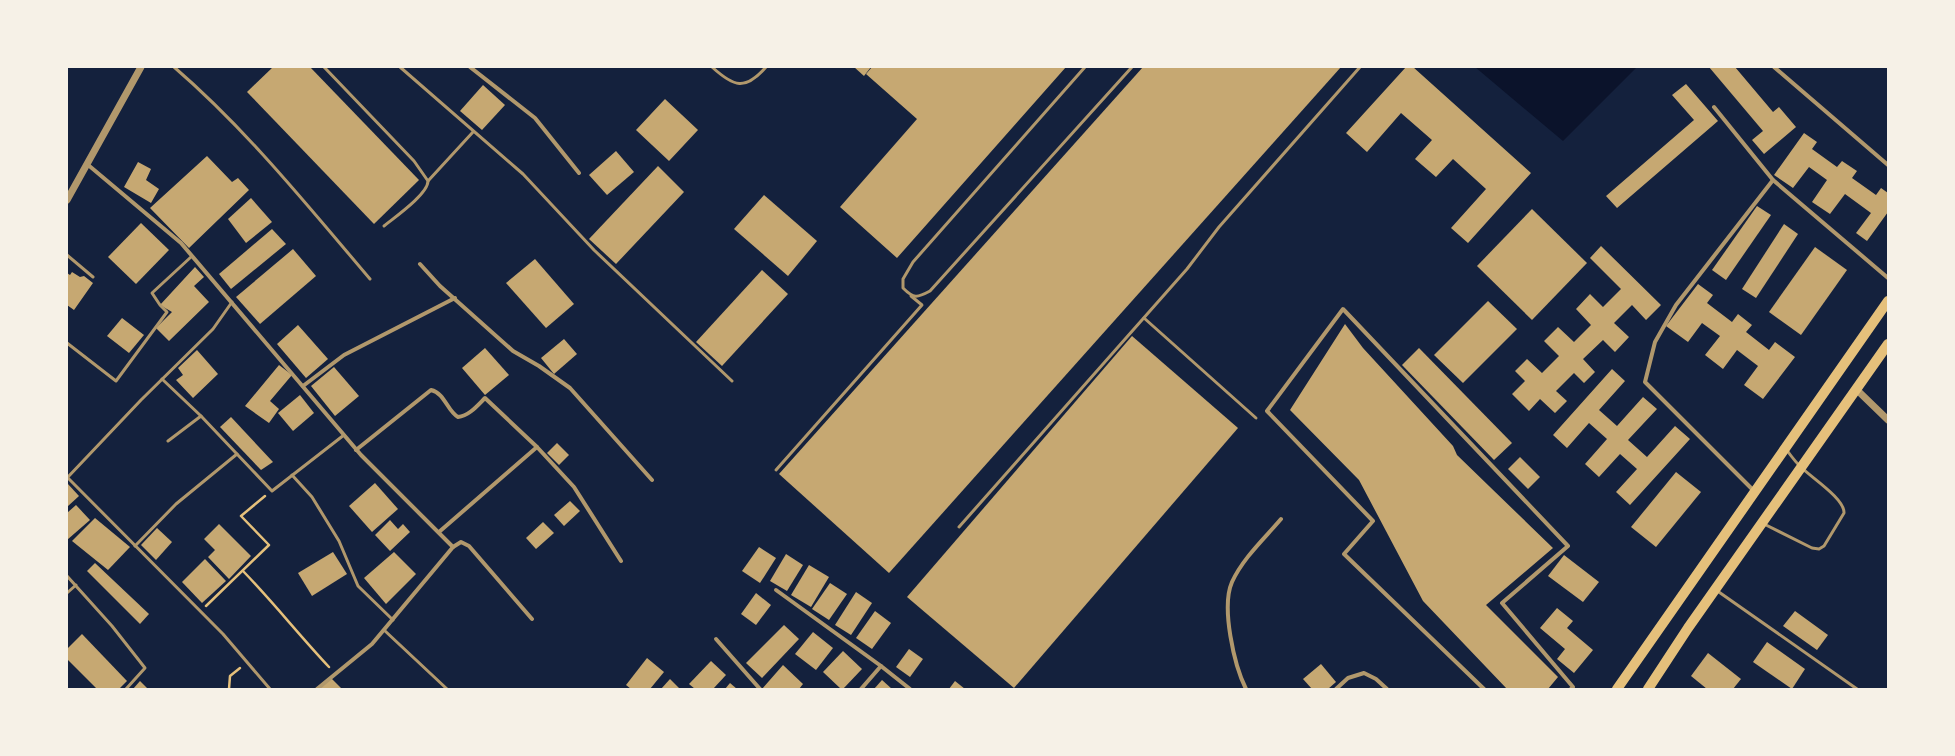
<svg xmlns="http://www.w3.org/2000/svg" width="1955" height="756" font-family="'IBM Plex Sans',sans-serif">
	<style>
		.water { fill: #0b132b }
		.building { fill: #c6a872 }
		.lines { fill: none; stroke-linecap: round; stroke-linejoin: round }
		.path { stroke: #e5c07b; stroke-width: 2.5 }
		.service { stroke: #b1986c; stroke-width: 3 }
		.minor { stroke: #b1986c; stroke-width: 4 }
		.tertiary { stroke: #b1986c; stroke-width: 7 }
		.primary { stroke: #e5c07b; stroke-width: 10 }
	</style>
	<rect width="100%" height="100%" fill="#14213d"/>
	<path class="water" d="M1475 67H1637L1563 141Z"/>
	<g class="building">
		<path d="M273 67H310L419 180 374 224 247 92Z"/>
		<path d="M854 67H871L864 76Z"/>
		<path d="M872 67H1066L897 258 840 207 917 119 866 74Z"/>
		<path d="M1143 67H1341L889 573 779 474Z"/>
		<path d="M1406 67H1413L1531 173 1468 243 1451 228 1486 189 1453 159 1436 177 1415 159 1432 140 1401 113 1367 152 1346 133Z"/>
		<path d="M1709 67H1735L1773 112 1779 107 1796 127 1764 154 1752 140 1763 131Z"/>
		<path d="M1686 84 1718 121 1617 208 1606 196 1694 120 1672 95Z"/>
		<path d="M483 85 505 105 482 130 460 111Z"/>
		<path d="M665 99 698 130 669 161 636 130Z"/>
		<path d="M1804 133 1817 142 1812 149 1837 167 1842 161 1857 171 1852 178 1876 195 1881 188 1888 193V212L1867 241 1856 233 1871 213 1845 194 1830 214 1812 202 1827 180 1809 167 1793 188 1774 175Z"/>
		<path d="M616 151 634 172 607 195 589 175Z"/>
		<path d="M207 156 232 182 238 178 249 190 189 248 150 208Z"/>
		<path d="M138 162 151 169 146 180 159 189 151 203 124 187Z"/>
		<path d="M658 166 684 192 616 264 589 239Z"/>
		<path d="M764 195 817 241 788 276 734 229Z"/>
		<path d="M251 198 272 222 246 243 228 219Z"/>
		<path d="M1757 206 1771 215 1726 280 1712 270Z"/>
		<path d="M1532 209 1587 263 1532 320 1477 266Z"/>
		<path d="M141 223 169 250 136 284 108 257Z"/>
		<path d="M1784 224 1798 234 1756 298 1742 289Z"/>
		<path d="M272 229 286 244 231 289 219 274Z"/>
		<path d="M1601 246 1661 305 1646 320 1632 305 1614 323 1629 337 1615 352 1603 340 1583 359 1595 372 1584 383 1574 373 1556 391 1567 401 1555 413 1540 399 1529 411 1512 394 1525 381 1515 371 1527 359 1542 373 1559 356 1544 341 1558 327 1574 342 1591 325 1576 309 1590 294 1603 307 1621 289 1590 258Z"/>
		<path d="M1815 247 1847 270 1801 335 1769 312Z"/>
		<path d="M293 249 316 276 260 324 236 297Z"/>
		<path d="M535 259 574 304 546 328 506 283Z"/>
		<path d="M195 267 204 277 194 286 209 302 169 341 156 328 172 312 160 305Z"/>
		<path d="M762 270 788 294 722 366 696 342Z"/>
		<path d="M72 272 80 277 84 276 93 283 74 310 67 305V273L70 275Z"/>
		<path d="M1698 284 1713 295 1707 303 1732 322 1738 314 1752 325 1746 332 1769 350 1775 342 1795 357 1763 399 1744 385 1758 366 1737 350 1723 369 1705 355 1720 336 1702 323 1688 342 1666 326Z"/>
		<path d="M1488 301 1517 329 1463 383 1434 355Z"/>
		<path d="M122 318 144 335 129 353 107 336Z"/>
		<path d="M1345 324 1363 348 1453 446 1457 455 1553 548 1486 605 1558 677 1548 689H1507L1423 601 1359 480 1290 410Z"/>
		<path d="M298 325 328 359 306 378 277 344Z"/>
		<path d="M1132 336 1238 428 1014 688 907 597Z"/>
		<path d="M564 339 577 354 554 374 541 358Z"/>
		<path d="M485 348 509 375 485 395 462 368Z"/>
		<path d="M1419 348 1512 443 1494 460 1402 365Z"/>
		<path d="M197 350 218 374 193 398 176 380 183 375 178 368Z"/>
		<path d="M279 365 292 375 270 401 279 409 269 423 245 406Z"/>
		<path d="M334 367 359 396 335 416 311 386Z"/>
		<path d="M1612 369 1625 381 1599 410 1617 426 1643 397 1657 409 1628 440 1647 457 1675 426 1690 439 1630 505 1616 492 1637 469 1620 454 1599 477 1585 464 1607 439 1589 423 1567 448 1553 435Z"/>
		<path d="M300 395 314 413 293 431 278 413Z"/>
		<path d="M231 417 273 462 261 470 220 427Z"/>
		<path d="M557 443 569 455 559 465 547 453Z"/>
		<path d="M1520 457 1540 477 1528 489 1508 469Z"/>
		<path d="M1676 472 1701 492 1656 547 1631 527Z"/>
		<path d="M67 483 79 496 67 507Z"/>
		<path d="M375 483 398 509 372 532 349 506Z"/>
		<path d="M570 501 580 511 564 526 554 515Z"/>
		<path d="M76 505 90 520 67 540V513Z"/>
		<path d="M95 518 130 547 108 570 72 541Z"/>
		<path d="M390 520 398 529 403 524 410 532 390 551 375 535Z"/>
		<path d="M543 522 554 533 536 549 526 538Z"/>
		<path d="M219 524 251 556 229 579 208 557 215 550 204 539Z"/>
		<path d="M157 528 172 542 156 560 141 545Z"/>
		<path d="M759 547 776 558 760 583 742 571Z"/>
		<path d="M333 552 347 574 312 596 298 573Z"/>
		<path d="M394 552 416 574 386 604 364 578Z"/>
		<path d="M786 554 803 565 787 591 770 581Z"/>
		<path d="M1564 555 1599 582 1583 602 1548 576Z"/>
		<path d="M205 559 226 581 202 603 182 582Z"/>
		<path d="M95 563 149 614 140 624 87 571Z"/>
		<path d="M809 565 829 577 811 607 791 595Z"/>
		<path d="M830 583 847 594 829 620 812 609Z"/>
		<path d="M856 592 872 603 851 635 835 625Z"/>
		<path d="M756 593 771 605 756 625 741 614Z"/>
		<path d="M1557 608 1573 621 1567 628 1593 650 1574 673 1557 659 1565 649 1540 628Z"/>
		<path d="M875 611 891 623 872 649 856 638Z"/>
		<path d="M1795 611 1828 635 1817 650 1783 626Z"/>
		<path d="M784 625 799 639 762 678 746 663Z"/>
		<path d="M813 632 833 648 816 670 795 654Z"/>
		<path d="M82 634 127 681 119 689H97L67 659V649Z"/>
		<path d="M1767 642 1805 669 1792 689 1753 662Z"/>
		<path d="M909 649 923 659 910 677 896 667Z"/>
		<path d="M843 651 862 669 843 689H841L823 672Z"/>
		<path d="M1708 653 1741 679 1733 689H1707L1691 676Z"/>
		<path d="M647 658 664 672 650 689H631L626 685Z"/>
		<path d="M711 661 726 675 713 689H695L689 684Z"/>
		<path d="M1321 664 1336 682 1328 689H1312L1303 679Z"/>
		<path d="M783 665 803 684 799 689H762Z"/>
		<path d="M331 678 342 689H319Z"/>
		<path d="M670 679 680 689H661Z"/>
		<path d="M882 680 892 689H874Z"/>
		<path d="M140 681 148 689H133Z"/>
		<path d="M955 681 965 689H949Z"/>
		<path d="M730 683 737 689H725Z"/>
	</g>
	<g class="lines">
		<g class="path">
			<path d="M243 571C273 602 299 635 329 667"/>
			<path d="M206 606 269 545 241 516 265 496"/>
			<path d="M229 689 230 676 240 668"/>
		</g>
		<g class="service">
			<path d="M174 67C247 130 308 206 370 279"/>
			<path d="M324 67 414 161 428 181C428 194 395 217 384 226"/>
			<path d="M400 67 523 174 594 250 732 381"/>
			<path d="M712 67C734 87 745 91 766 67"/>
			<path d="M1085 67 913 262 903 279V288C914 299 917 298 930 291L1132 67"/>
			<path d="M428 181 473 132"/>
			<path d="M67 255 93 277"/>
			<path d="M1144 318 1256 418"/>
			<path d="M67 343 116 381 167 312 160 305 152 293 191 257"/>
			<path d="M162 379 201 416"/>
			<path d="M168 441 201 416 272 491 344 435"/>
			<path d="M776 470 922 305 911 296"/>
			<path d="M292 475 312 497 339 541 358 586 393 620"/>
			<path d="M67 477 223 634 270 689"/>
			<path d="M67 478 141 400 213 329 232 302"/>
			<path d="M1764 524 1812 548 1819 549 1824 546 1844 513C1845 499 1812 478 1802 468 1796 463 1791 456 1786 449"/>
			<path d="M959 527 1187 269 1219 227 1360 67"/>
			<path d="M135 546 176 504 237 454"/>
			<path d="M67 576 112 626 145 668 126 689"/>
			<path d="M1716 590 1857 689"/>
			<path d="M67 593 76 585"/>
			<path d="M384 630 447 689"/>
		</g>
		<g class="minor">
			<path d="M470 67 535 118 579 173"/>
			<path d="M1774 67 1888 165"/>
			<path d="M1714 107 1773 180 1888 278"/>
			<path d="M87 164 181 243 361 455 453 547"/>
			<path d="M420 264 440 286 513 351 539 366 570 388 652 480"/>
			<path d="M303 386 344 355 455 298"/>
			<path d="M356 450 431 390C445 393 447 411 458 417 469 416 478 405 485 398L537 447 574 487 621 561"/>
			<path d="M1754 491 1645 382 1655 342 1676 305 1773 180"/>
			<path d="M439 532 537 447"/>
			<path d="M776 590 881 666 910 689"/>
			<path d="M716 639 760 689"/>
			<path d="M317 689 372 644 453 547 461 542 469 546 532 619"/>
			<path d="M861 689 881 666"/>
			<path d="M1246 689C1234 665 1221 607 1232 582 1243 558 1264 539 1281 519"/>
			<path d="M1336 689 1348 678 1364 673 1376 679 1387 689"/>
			<path d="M1484 689 1344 554 1373 521 1267 411 1343 309 1568 546 1502 603 1573 687 1571 689"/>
		</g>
		<g class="tertiary">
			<path d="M67 200 141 67"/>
			<path d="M1856 389 1888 420"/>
		</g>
		<g class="primary">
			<path d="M1617 689 1888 301"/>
			<path d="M1648 689 1688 628 1888 344"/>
		</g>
	</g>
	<rect width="1955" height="756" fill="none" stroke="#f6f1e7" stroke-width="136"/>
</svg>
